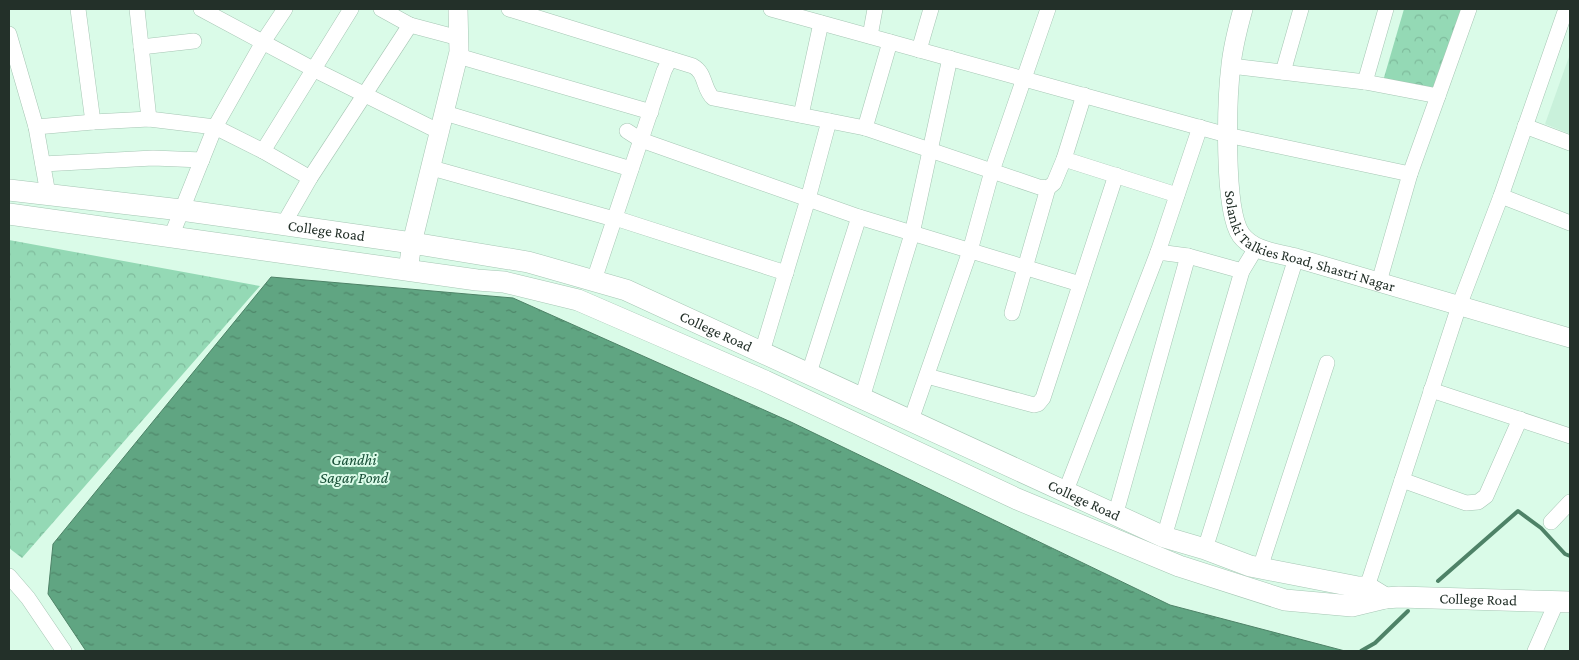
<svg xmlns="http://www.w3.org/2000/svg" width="1579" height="660" font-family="'Crimson Pro',serif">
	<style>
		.built { fill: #c9f1db }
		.park { fill: url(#park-crowns) }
		.water { fill: url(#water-ripples); stroke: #4e8267 }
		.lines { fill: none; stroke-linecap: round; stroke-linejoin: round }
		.stream { stroke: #4e8267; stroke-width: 4 }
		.minor-casing { stroke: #a6c6b4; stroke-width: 16 }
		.tertiary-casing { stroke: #a6c6b4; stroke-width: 20 }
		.secondary-casing { stroke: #a6c6b4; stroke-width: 22 }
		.minor { stroke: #fff; stroke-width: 15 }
		.tertiary { stroke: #fff; stroke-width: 19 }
		.secondary { stroke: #fff; stroke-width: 21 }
		.labels { text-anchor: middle; stroke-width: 4; stroke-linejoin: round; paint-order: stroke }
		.street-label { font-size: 15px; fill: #233029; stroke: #dafbe8 }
		.water-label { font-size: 16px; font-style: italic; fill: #184f37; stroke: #dafbe8 }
	</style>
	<defs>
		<pattern id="park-crowns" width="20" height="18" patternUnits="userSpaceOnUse" patternTransform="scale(1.25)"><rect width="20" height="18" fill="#94d9b5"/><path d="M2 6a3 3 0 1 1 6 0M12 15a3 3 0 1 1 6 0" fill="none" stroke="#7fbb9c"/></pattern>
		<pattern id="water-ripples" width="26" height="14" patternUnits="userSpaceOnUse" patternTransform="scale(1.25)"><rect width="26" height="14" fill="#60a582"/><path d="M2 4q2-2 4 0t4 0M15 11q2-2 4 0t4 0" fill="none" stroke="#4f876a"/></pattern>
	</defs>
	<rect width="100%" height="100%" fill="#dafbe8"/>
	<path class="built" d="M1570 54V134L1545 124Z"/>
	<g class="park">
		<path d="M1404 9H1466L1441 90 1383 81Z"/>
		<path d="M9 240 260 286 22 558 9 548Z"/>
	</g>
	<path class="water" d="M271 277 513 298 791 422 1170 605 1345 651H86L48 594 53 544Z"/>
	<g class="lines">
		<g class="stream">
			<path d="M1438 581 1518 511 1541 528 1565 554 1570 556"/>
			<path d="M1361 651 1375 643 1408 611"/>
		</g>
		<g class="minor-casing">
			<g id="minor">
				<path d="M78 9 93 122"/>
				<path d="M137 9 149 119"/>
				<path d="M201 9 313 69 440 132"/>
				<path d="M381 9 410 25 459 38"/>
				<path d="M509 9 693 66C706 73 703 89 713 98L865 128 1039 187 1048 188 1054 183 1064 159"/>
				<path d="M771 9 1227 135 1410 174"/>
				<path d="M9 34 36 127 48 194"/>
				<path d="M870 36 875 9"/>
				<path d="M141 47 194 41"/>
				<path d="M919 50 931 9"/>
				<path d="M458 56 651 112"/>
				<path d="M1231 66 1365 82 1438 96 1469 9"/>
				<path d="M1283 72 1301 9"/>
				<path d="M1365 82 1386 9"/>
				<path d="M1084 95 1064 159 1177 195"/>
				<path d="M445 113 631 169"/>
				<path d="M801 115 821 23"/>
				<path d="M1525 126 1570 143"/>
				<path d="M36 127 93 122 149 119 215 127 263 151 310 178"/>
				<path d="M865 128 890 42"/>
				<path d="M627 131 641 140 859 217 1080 284"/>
				<path d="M263 151 351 9"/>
				<path d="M43 164 153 158 202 160"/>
				<path d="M439 170 614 219 615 218 786 273"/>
				<path d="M1501 196 1570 223"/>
				<path d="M283 225 310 178 410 25"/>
				<path d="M171 237 215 127 263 42 285 9"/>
				<path d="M1158 252 1200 127"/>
				<path d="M594 280 664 71 670 59"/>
				<path d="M1379 282 1410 174 1438 96"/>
				<path d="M1012 313 1048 188"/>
				<path d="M762 352 808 199 829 121"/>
				<path d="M809 373 859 217"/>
				<path d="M927 376 1034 405 1038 404 1043 398 1116 175"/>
				<path d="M1431 390 1570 436"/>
				<path d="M862 398 912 234 950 58"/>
				<path d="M911 420 970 251 992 171 1048 9"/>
				<path d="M1402 480 1466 503 1478 502 1486 496 1520 419"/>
				<path d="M1065 493 1158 252 1188 256 1242 271"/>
				<path d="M1115 516 1188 256"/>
				<path d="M1551 522 1570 502"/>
				<path d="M1164 537 1242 271 1256 248"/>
				<path d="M1205 549 1296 258"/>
				<path d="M1260 568 1327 363"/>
				<path d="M9 576 28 598 64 651"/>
				<path d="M1367 587 1459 306 1501 196 1566 9"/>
				<path d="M1535 651 1557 601"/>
			</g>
		</g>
		<g class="tertiary-casing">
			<g id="tertiary">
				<path id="s1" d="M1243 9C1238 27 1233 46 1231 65 1227 97 1223 210 1241 235 1254 252 1277 253 1296 258L1570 338"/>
				<path d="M408 270 412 243 459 52 458 9"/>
			</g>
		</g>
		<g class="secondary-casing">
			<g id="secondary">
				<path id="s2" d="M9 190 181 210 412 243 528 262 626 290 1164 537 1205 549 1250 566 1358 587H1367L1385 598"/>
				<path id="s3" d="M9 214 477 280 504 282 578 300 765 381 1017 499 1179 566 1285 600 1352 606 1385 598 1399 597 1570 602"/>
			</g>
		</g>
		<use href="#minor" class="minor"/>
		<use href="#tertiary" class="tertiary"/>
		<use href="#secondary" class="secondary"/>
	</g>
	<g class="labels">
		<g class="street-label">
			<text dy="5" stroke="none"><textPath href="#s2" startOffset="320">College Road</textPath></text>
			<text dy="5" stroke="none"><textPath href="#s1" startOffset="288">Solanki Talkies Road, Shastri Nagar</textPath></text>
			<text dy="5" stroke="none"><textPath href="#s2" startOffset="725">College Road</textPath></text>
			<text dy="5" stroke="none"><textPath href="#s2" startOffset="1130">College Road</textPath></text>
			<text dy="5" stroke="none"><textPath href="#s3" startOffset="1539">College Road</textPath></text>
		</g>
		<g class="water-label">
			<text x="354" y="465">Gandhi<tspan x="354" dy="18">Sagar Pond</tspan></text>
		</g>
	</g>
	<rect width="1579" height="660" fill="none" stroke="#233029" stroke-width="20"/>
</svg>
